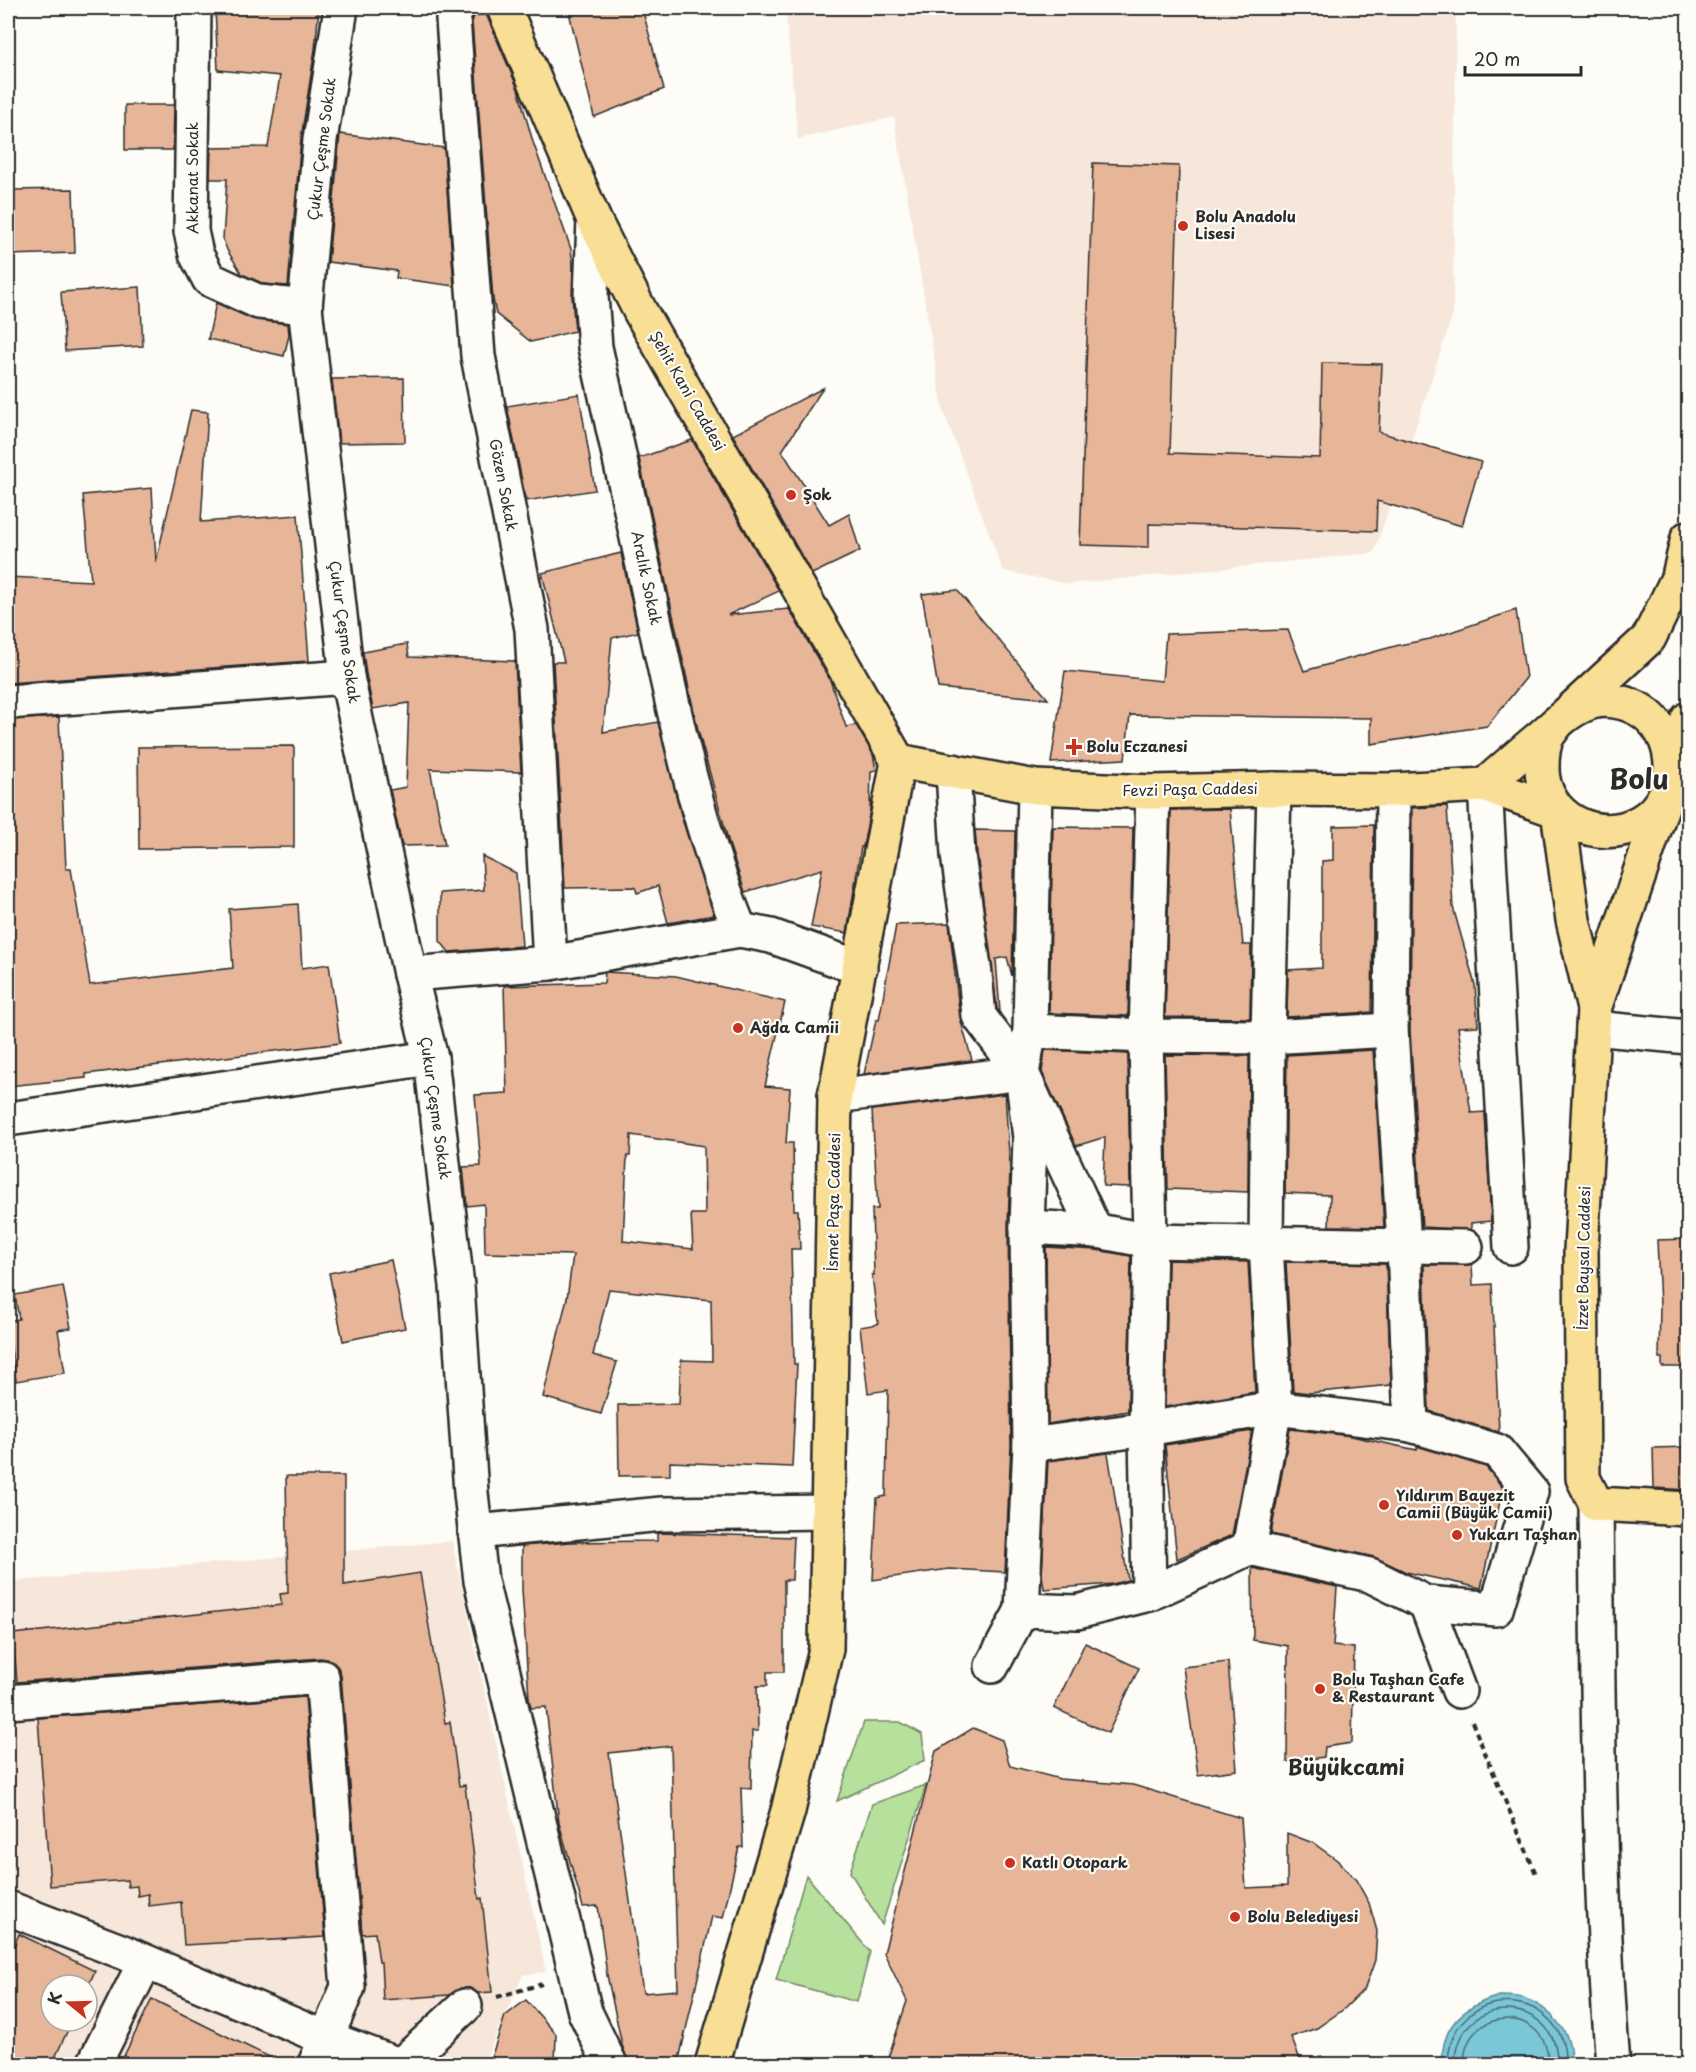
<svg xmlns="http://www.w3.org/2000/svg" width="1696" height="2072" font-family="'Playpen Sans',sans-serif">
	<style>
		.built { fill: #f6e7da; fill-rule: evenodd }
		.green { fill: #b7e09c; stroke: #718664; stroke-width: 1.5 }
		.water { fill: #7ac7d8; stroke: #5a8993; stroke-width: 1.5 }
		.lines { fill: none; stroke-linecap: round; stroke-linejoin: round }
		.shore { stroke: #4b6970; stroke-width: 1.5 }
		.building { fill: #e7b598; stroke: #2b2b2b; stroke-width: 1.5; fill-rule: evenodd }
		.minor-casing { stroke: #2b2b2b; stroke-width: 38 }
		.major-casing { stroke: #2b2b2b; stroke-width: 38 }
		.path { stroke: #2b2b2b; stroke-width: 4; stroke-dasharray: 6 4.5; stroke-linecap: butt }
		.minor { stroke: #fdfcf7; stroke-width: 33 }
		.major { stroke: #f9df96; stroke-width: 33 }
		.poi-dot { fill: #c8321e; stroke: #fdfcf7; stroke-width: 2 }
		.labels { text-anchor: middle; stroke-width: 4.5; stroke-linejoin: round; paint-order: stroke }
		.street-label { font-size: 15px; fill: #2b2b2b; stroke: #fdfcf7 }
		.poi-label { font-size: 15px; font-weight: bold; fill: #2b2b2b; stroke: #fdfcf7; text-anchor: start }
		.district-label { font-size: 21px; font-weight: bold; fill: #2b2b2b; stroke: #fdfcf7 }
		.town-label { font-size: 27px; font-weight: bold; fill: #2b2b2b; stroke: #fdfcf7 }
	</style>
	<rect width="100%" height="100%" fill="#fdfcf7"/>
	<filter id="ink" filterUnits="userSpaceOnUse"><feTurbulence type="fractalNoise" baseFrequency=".0167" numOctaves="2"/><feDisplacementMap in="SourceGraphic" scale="12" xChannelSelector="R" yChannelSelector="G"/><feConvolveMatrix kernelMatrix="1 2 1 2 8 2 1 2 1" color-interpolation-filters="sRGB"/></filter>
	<g filter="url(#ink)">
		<g class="built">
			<path d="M785 8H1456L1453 314 1374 553 1069 584 1003 571 943 410 894 117 798 139Z"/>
			<path d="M452 1541 546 1972 523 1975 483 2064H8V1582ZM51 1985H87V2021H51Z"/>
		</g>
		<g class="green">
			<path d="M864 1722H900L922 1734 925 1760 837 1801Z"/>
			<path d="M926 1785 882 1925 850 1872 872 1804Z"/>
			<path d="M806 1875 870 1952 857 2002 776 1980Z"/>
		</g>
		<path class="water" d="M1499 1996C1507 1996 1516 1996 1523 1998 1550 2007 1575 2034 1570 2064H1442C1441 2025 1464 2006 1499 1996Z"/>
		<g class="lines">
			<g class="shore">
				<path d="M1448 2064C1449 1978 1569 1986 1565 2064"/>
				<path d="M1455 2064C1455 1990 1560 1994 1557 2064"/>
				<path d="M1464 2064C1464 2003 1550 2005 1548 2064"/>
			</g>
		</g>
		<g class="building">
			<path d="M215 8H319L315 49 301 138 288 286 264 284 242 274 227 250 223 239 227 179H210L211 148 268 147 280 76 218 70Z"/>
			<path d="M568 8H642L664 89 594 117Z"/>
			<path d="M486 14 518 89 533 142 571 249 573 265 572 297 575 331 531 342 496 314 493 299 472 22 474 16Z"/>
			<path d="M125 105H174L173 150H125Z"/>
			<path d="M340 134 444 148 454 286 396 278 397 271 328 262Z"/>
			<path d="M1093 163 1179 166 1170 453 1320 458 1322 363 1382 364 1379 432 1481 462 1462 526 1377 501 1376 531 1149 524V547L1080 545Z"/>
			<path d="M73 189 75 253 8 255V190Z"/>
			<path d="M140 287 143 346 65 351 61 292Z"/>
			<path d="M216 303 252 319 288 324 289 335 284 356 208 339Z"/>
			<path d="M404 378 405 442 339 443 332 379Z"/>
			<path d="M823 388 782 451 829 525 849 514 860 551 812 574 733 435Z"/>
			<path d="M579 394 595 490 526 501 507 406Z"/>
			<path d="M191 410 208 412 201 522 298 515 309 661 8 683V577L91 581 83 495 152 488 156 562Z"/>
			<path d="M692 440 779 591 728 615 789 609 830 680 846 727 856 725 873 754 876 770 871 771 870 810 863 847H861L847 933 811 927 822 869 745 892 730 847 698 730 639 458Z"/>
			<path d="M621 553 638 632 612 638 603 732 658 722 682 819 714 915 668 923 658 886 637 893 635 887 565 888 553 662H564L542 573Z"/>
			<path d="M957 590 1048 699 938 688 922 594Z"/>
			<path d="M1516 610 1526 678 1487 726 1371 744V718L1130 715 1125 759 1051 763 1065 671 1162 681 1166 634 1288 630 1304 671 1399 645 1430 639Z"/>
			<path d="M407 644 409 657 515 661 521 772 430 769 445 845 402 846 390 790 406 787 409 703 373 709 366 674 363 652Z"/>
			<path d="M59 717 66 869H71L90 985 233 968 229 909 298 904 302 968 329 964 340 1043 86 1074V1078L8 1086V720Z"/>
			<path d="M294 746V847L139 849 138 747Z"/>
			<path d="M1447 806 1453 907 1475 985 1478 1026 1458 1027 1471 1113 1485 1112 1491 1221 1471 1223V1230L1422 1227 1410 1030 1412 808Z"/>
			<path d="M1230 809 1243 945H1251L1250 1018 1165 1017 1171 810Z"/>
			<path d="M1374 825 1372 1012 1287 1017 1288 970 1322 968V861L1333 860V826Z"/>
			<path d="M1053 827 1133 828 1128 1016 1049 1013Z"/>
			<path d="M975 830 1015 831 1012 976 1007 957 996 959 1000 1012 997 1009 977 853Z"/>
			<path d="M482 856 516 873 522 946 449 952 440 941V893L484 890Z"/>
			<path d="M949 923 960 1018 972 1060 864 1074 876 1020H879L896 925Z"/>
			<path d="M605 972 676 976 785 1002 765 1086 790 1088 786 1143H793L794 1210H798L800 1249H791L794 1364H797L792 1467 670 1462V1475L619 1476 618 1405 679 1404 681 1360 712 1361 711 1300 609 1289 593 1355 617 1362 601 1414 543 1397 567 1298 573 1255 485 1253 484 1204 467 1206 463 1167 481 1166 475 1095 507 1093 504 986 604 983ZM631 1135 704 1146 705 1214H691L693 1249 623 1241 627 1156H630Z"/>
			<path d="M1045 1050 1128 1054 1130 1187 1103 1186 1105 1137 1076 1146 1042 1072Z"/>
			<path d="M1373 1050 1384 1227 1329 1226 1330 1195 1285 1193 1287 1055Z"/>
			<path d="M1165 1055 1249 1056 1248 1192 1168 1189Z"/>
			<path d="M1005 1094 1010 1169 1008 1227 1011 1445 1005 1572 949 1569 873 1580 877 1498 886 1496 888 1390 868 1393 860 1327 878 1324 872 1275H874L872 1209H878L872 1110Z"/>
			<path d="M1689 1239V1367H1662V1358H1659L1660 1305 1657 1240Z"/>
			<path d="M1046 1247 1096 1250 1131 1256 1128 1411 1048 1424Z"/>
			<path d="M391 1260 405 1328 343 1341 329 1273Z"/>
			<path d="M1168 1260 1248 1262 1255 1392 1165 1407Z"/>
			<path d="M1286 1262 1386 1264 1391 1385 1309 1393 1293 1391Z"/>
			<path d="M1472 1264 1473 1285 1492 1284 1499 1432 1429 1411 1424 1265Z"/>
			<path d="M63 1286 71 1328 58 1330 65 1373 16 1381 8 1330V1321L19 1319 15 1295Z"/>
			<path d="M1290 1429 1351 1436 1417 1450V1446L1486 1467 1503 1488 1481 1588 1406 1572 1374 1557 1271 1534Z"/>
			<path d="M1252 1431 1232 1535 1177 1559 1165 1445Z"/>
			<path d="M1689 1447V1490L1654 1488 1653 1448Z"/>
			<path d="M1108 1453 1128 1580 1113 1584 1044 1589 1042 1574 1048 1461Z"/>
			<path d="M286 1476H344V1585L420 1573 445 1723 450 1722 459 1786 465 1785 479 1899 482 1898 492 1992 478 1993 470 1988H461L449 1995 383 2000 381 1962H379L375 1933 362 1934 341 1675 338 1667 331 1660 321 1658 17 1682 13 1634 282 1605 280 1594 288 1593Z"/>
			<path d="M657 1533 794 1537 792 1580H784V1672H767V1686H757L758 1731H752L751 1789 741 1788 743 1847H739L723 1918 712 1916 678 2064H629L622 2045 607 1975 598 1906 583 1907 559 1823 546 1707 531 1708 529 1699 522 1589V1546L571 1542 657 1541ZM671 1746 678 1990 643 1993 609 1753Z"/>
			<path d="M1252 1568 1337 1587 1333 1646 1354 1648 1352 1743 1325 1747 1324 1757 1287 1762 1288 1646 1253 1640Z"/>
			<path d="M1085 1643 1139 1668 1108 1733 1054 1708Z"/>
			<path d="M1228 1662 1237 1770 1198 1775 1183 1667Z"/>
			<path d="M305 1697 325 1937 184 1945 181 1902 149 1906 148 1894 138 1896 137 1886 128 1887 127 1880 50 1886 38 1718Z"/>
			<path d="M973 1728 1002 1740 1010 1766 1060 1779 1133 1785 1241 1818 1246 1888 1287 1886V1833L1313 1843 1337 1860 1356 1880 1369 1903 1377 1931 1375 1960 1365 1988 1344 2009 1317 2028 1291 2037 1302 2064H886L907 2001 884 1953 936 1751Z"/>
			<path d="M19 1934 95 1971 87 1988V1985H51V2021H72L52 2064H8V1960Z"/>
			<path d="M152 1999 212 2029 284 2064H120Z"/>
			<path d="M526 2000 556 2034 555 2064H489L505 2016Z"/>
		</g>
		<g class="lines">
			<g class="minor-casing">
				<g id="minor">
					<path d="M194 8 191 231 196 254 209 279 259 302 305 307"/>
					<path d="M341 8 320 140 305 307 347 677 410 974 431 1058 457 1286 471 1493 481 1581 585 2012 610 2064"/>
					<path d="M457 8 453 19 478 356 532 629 550 963"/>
					<path d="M594 220 591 296 595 347C615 436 635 525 653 614 676 721 698 829 740 930"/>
					<path d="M8 702 347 677"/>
					<path d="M953 771 958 855 975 974 979 1016 1022 1073 1095 1231H1098"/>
					<path d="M1485 785 1511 1247"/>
					<path d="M1393 790 1391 1030 1404 1246 1411 1425 1497 1451 1531 1492 1496 1609 1426 1603"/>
					<path d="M410 974 550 963 740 930 771 936 860 968"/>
					<path d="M1593 1028 1688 1037"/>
					<path d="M1030 1031 1146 1036 1268 1037 1391 1030"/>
					<path d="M835 1096 1022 1073"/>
					<path d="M8 1119 431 1058"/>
					<path d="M1027 1227 1098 1231 1150 1241 1466 1247"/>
					<path d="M1030 1445 1146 1429 1275 1408 1411 1425"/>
					<path d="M1596 1504C1598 1691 1598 1878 1613 2064"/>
					<path d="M475 1532 662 1514 829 1512"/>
					<path d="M1249 1548 1275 1408 1266 1244 1268 1037 1274 789"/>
					<path d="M1149 1594 1146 1429 1150 1241 1146 1036 1153 792"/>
					<path d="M1022 1610 1030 1445 1027 1227 1030 1138 1022 1073 1030 1031 1035 787"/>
					<path d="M992 1666 1022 1610 1077 1612 1149 1594 1249 1548 1370 1575 1426 1603 1459 1691"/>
					<path d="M8 1702 322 1677 348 1987 315 2064"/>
					<path d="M8 1908 123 1952 306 2030 396 2064"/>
					<path d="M94 2064 145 1962"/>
					<path d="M402 2064 465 2006"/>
				</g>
			</g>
			<g class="major-casing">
				<g id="major">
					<path d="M504 8 594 220 640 311 898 761"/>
					<path d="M898 761 1035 787 1153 792 1274 789 1393 790 1485 785 1558 811 1573 920 1594 1009 1581 1250 1583 1478 1596 1504 1688 1509"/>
					<path d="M1485 785C1502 770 1519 755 1537 740 1554 726 1570 708 1592 702 1603 699 1617 701 1627 704 1679 721 1687 795 1640 822 1598 846 1542 818 1542 768 1542 758 1543 746 1547 737 1550 732 1554 727 1558 722L1649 638 1679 576 1688 538"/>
					<path d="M1594 1009 1669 786 1688 719"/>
					<path d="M712 2064 788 1811 826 1649 835 1096 898 761"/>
				</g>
			</g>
			<g class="path">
				<path d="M1472 1722 1536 1874"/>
				<path d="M497 1997 542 1984"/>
			</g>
			<use href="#minor" class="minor"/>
			<use href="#major" class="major"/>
		</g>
	</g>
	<g class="poi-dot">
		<circle cx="1183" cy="226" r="6"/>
		<circle cx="791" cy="495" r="6"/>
		<path d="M1071 738h6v6h6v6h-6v6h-6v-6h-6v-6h6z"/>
		<circle cx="738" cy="1028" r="6"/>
		<circle cx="1384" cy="1505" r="6"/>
		<circle cx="1457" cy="1535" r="6"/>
		<circle cx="1320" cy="1689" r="6"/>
		<circle cx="1010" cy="1863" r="6"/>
		<circle cx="1235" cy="1917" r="6"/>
	</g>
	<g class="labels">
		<g class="street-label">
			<text transform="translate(322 149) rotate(-83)" y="5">Çukur Çeşme Sokak</text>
			<text transform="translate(193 178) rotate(-90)" y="5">Akkanat Sokak</text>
			<text transform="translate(687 391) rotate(60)" y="5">Şehit Kani Caddesi</text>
			<text transform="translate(503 485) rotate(79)" y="5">Gözen Sokak</text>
			<text transform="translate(646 578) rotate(78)" y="5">Aralık Sokak</text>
			<text transform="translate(344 632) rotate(82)" y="5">Çukur Çeşme Sokak</text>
			<text transform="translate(1190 790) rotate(-1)" y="5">Fevzi Paşa Caddesi</text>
			<text transform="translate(435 1108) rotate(82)" y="5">Çukur Çeşme Sokak</text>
			<text transform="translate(834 1202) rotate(-89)" y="5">İsmet Paşa Caddesi</text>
			<text transform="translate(1584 1258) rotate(-89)" y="5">İzzet Baysal Caddesi</text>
		</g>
		<g class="poi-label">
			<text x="1195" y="222">Bolu Anadolu<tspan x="1195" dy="17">Lisesi</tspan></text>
			<text x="803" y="500">Şok</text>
			<text x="1086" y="752">Bolu Eczanesi</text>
			<text x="750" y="1033">Ağda Camii</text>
			<text x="1396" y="1501">Yıldırım Bayezit<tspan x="1396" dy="17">Camii (Büyük Camii)</tspan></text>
			<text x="1469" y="1540">Yukarı Taşhan</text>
			<text x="1332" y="1685">Bolu Taşhan Cafe<tspan x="1332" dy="17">&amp; Restaurant</tspan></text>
			<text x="1022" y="1868">Katlı Otopark</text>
			<text x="1247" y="1922">Bolu Belediyesi</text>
		</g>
		<g class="district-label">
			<text x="1346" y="1775">Büyükcami</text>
		</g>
		<g class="town-label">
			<text x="1639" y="789">Bolu</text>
		</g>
	</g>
	<rect width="1696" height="2072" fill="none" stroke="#fdfcf7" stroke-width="30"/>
	<rect x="15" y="15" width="1666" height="2042" fill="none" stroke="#2b2b2b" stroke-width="2" filter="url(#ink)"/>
	<g transform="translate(69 2003) rotate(289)"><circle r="28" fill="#fdfcf7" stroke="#a9a8a5" stroke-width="1.5"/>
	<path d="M0-4.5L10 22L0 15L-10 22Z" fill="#c8321e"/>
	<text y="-9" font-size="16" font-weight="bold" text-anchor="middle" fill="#2b2b2b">K</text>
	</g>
	<path d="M1465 66v9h116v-9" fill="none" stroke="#2b2b2b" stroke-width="3"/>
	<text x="1474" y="66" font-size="18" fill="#2b2b2b" stroke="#fdfcf7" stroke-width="4.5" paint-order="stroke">20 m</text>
</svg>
